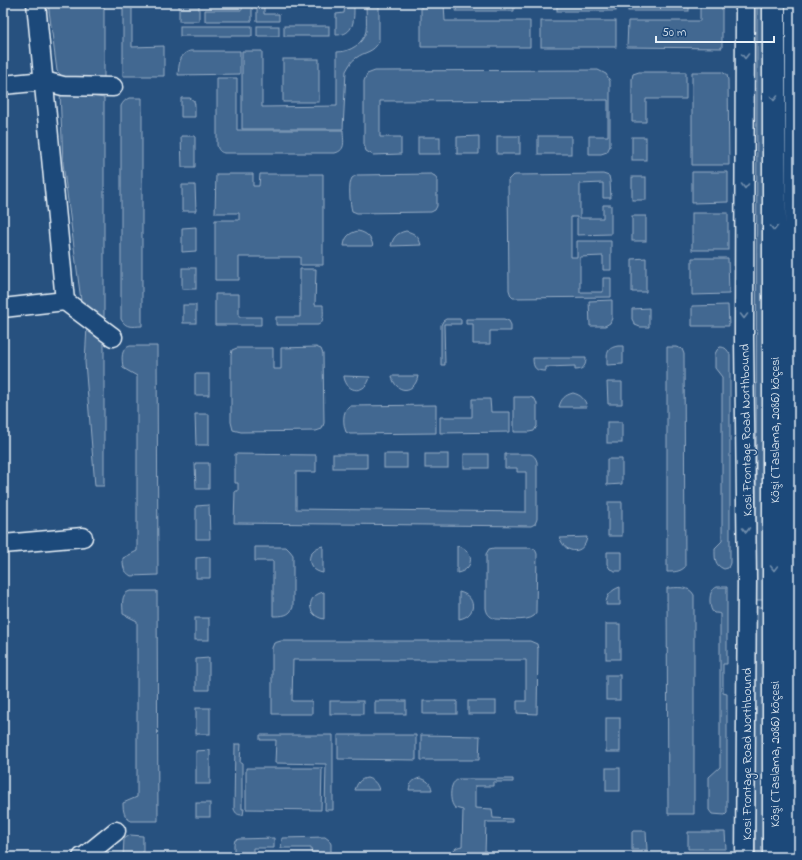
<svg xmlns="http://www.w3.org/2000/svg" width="802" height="860" font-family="'Indie Flower',sans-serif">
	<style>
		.green { fill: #436891; stroke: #96acc4 }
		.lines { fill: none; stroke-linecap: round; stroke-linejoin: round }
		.minor-casing { stroke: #e8f1f8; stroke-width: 21 }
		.primary-casing { stroke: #e8f1f8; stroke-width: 25 }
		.minor { stroke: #1f4a7a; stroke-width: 18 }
		.primary { stroke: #1f4a7a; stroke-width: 22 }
		.oneway { stroke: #6f8dac }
		.labels { text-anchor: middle; stroke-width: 3; stroke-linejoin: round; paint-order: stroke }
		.street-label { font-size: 13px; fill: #e8f1f8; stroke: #1f4a7a }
	</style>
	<rect width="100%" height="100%" fill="#27517f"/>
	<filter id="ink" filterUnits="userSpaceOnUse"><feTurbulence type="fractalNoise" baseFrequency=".025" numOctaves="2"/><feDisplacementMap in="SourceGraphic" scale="8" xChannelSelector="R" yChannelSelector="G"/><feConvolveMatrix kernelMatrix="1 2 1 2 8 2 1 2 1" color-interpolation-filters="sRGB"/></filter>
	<g filter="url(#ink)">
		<g class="green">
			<path d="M48 3H104V78L65 79 57 71Z"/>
			<path d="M123 3H132V47L164 46V76H123Z"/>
			<rect x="179" y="3" width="20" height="18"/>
			<path d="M242 3H252V21H205V10H242Z"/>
			<path d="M257 3H264V14H279V21H257Z"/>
			<path d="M366 3H379V41C374 53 365 51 356 58 351 61 349 66 346 71L343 129H242V51H262V107L337 106V52C350 52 363 44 366 31 367 23 366 12 366 3Z"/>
			<path d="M421 3H444L445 21H530V47H421Z"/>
			<path d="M457 3H514V11H456Z"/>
			<rect x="557" y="3" width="59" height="8"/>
			<rect x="628" y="3" width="61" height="8"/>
			<path d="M700 3H722V48L627 47 628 21H700Z"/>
			<path d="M757 3H765L764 600H756Z"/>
			<path d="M345 5H354C354 19 355 35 336 35V14L344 13Z"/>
			<rect x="541" y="21" width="75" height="26"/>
			<rect x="180" y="26" width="72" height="10"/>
			<rect x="257" y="26" width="22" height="10"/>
			<rect x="284" y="26" width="45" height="10"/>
			<path d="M190 51H240V74L178 75C179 65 179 54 190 51Z"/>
			<rect x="283" y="59" width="36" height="43"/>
			<path d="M598 70 606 74 610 81V146L607 152 601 154H589V136H608V100L380 101V137H401V154L373 155 366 151 364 144V81L367 74 375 71Z"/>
			<path d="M639 72H686V99H646V122H632V79L633 74Z"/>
			<path d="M692 72H722L727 75 728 80 729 165H692Z"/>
			<path d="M217 78H237V130H343C343 140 347 150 335 153H224C220 152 218 150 217 145Z"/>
			<path d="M60 91 104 98V323L82 308 63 163Z"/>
			<path d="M129 98H142V326C133 326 126 329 121 319V106C123 102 125 100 129 98Z"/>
			<path d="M181 98H190L194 101 195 105V117H181Z"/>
			<path d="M181 136H195V167H182Z"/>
			<path d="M479 136V154H457V137Z"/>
			<rect x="497" y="136" width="23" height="18"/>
			<rect x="538" y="136" width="33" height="18"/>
			<rect x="418" y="137" width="22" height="17"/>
			<rect x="632" y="137" width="14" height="23"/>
			<path d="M692 172H728V202L692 203Z"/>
			<path d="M216 174H253V186H259L260 174H323V265H300V257H239V280H215V220H239V213H215Z"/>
			<path d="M431 174 435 176 437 180V206L435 210 431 212 357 213 352 211C350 204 348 184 352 178 353 177 356 176 357 175Z"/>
			<path d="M603 174 609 176 610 181 611 198H603V183L580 184V218H603V205H611V234L577 235V217H571V257H577V241H611V270H603V256L580 257V292H603V278H611V297L513 298 511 296 509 290 508 180 512 176 515 175Z"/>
			<rect x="632" y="177" width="14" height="23"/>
			<path d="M182 185H195L196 211H182Z"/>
			<rect x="692" y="213" width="36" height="37"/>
			<rect x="632" y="216" width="14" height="25"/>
			<path d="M196 227V251L182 252V228Z"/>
			<path d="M358 231C367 233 371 237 373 246H344C345 237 349 233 358 231Z"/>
			<path d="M406 231C415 233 419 237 421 245L391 246C393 237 397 233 406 231Z"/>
			<path d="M646 258V292H632V259Z"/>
			<path d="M692 258H728L729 294 692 295Z"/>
			<rect x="182" y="268" width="14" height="21"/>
			<path d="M300 269H316L315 305H323C323 312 325 322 318 325H276V317H300Z"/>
			<path d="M215 294H239V317H261V325H215Z"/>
			<path d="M612 300V318L610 323 605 326H590L589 301Z"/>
			<rect x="183" y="305" width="13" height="18"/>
			<path d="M728 305 729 326H692V306Z"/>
			<path d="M649 308V327H640L635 325 632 319V309Z"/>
			<path d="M446 319H461V324H444L445 365H441V325L443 321Z"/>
			<path d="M466 319H504L509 321 511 325V331H490V344H473V324H466Z"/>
			<path d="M87 326 104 337V486H95L85 362Z"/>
			<path d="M130 346H157L158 575 131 576C123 571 123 566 123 558L137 551V376L123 368C122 359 120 349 130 346Z"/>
			<path d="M618 346H623V364L607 365C607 354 606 348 618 346Z"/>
			<path d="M316 347 321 349 323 354 324 423 322 429 316 431 241 432 233 430 231 422V355L232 350 237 348H273V369H281V348Z"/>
			<path d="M667 347H676L682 349 684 354 685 567C680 572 674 572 667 572Z"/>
			<path d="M720 347C726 347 727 350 730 354V563L728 568 724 569C714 565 715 558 715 548L722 541V377L715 368V354L717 350Z"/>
			<path d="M533 358H586C586 365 584 370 575 370V366L546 367V371C536 371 533 369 533 358Z"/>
			<rect x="195" y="374" width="14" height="21"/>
			<path d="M392 376H418C415 394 395 394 392 376Z"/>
			<path d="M344 377V376L370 377C366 394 347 394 344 377Z"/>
			<path d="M607 382H622V404H608Z"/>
			<path d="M573 393C581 395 585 399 587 407H559C561 399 565 395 573 393Z"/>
			<path d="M514 397H530L535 399 537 404V426L534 431 529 432H514Z"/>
			<path d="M472 399H490L491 412H510V432L440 433V417H472Z"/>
			<path d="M436 405V433L350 434 346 432C343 424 342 412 349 406Z"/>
			<path d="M195 414H209V445H196Z"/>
			<rect x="607" y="422" width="15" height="21"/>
			<path d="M235 454 316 455V472H296V509L526 512V472H517V468H505V454H530C534 455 536 458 537 462V519L535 524 531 526 234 523 235 491H238V483H235Z"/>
			<rect x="333" y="454" width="34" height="14"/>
			<rect x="384" y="454" width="23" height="14"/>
			<rect x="425" y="454" width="23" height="14"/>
			<rect x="464" y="454" width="24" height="14"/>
			<path d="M607 459H622V484L607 485Z"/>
			<path d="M195 463H209V489H196Z"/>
			<rect x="608" y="502" width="14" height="34"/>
			<path d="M209 505 210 539H196V506Z"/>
			<path d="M587 537C585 555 565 555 560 538Z"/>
			<path d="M323 546V573C305 570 305 549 323 546Z"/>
			<path d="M457 546C475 549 475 570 457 573Z"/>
			<path d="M255 547H286L290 551 293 555V607C290 616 282 616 273 616V561H255Z"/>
			<path d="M494 548H530L535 549 537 554 536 610C536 613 536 614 534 616 527 622 504 619 495 619 489 616 487 614 486 608V554L489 549Z"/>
			<path d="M607 552H622V571H615L610 569 607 564Z"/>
			<path d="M210 557V578H196V558Z"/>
			<path d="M620 587V605H606C606 596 611 590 620 587Z"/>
			<path d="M717 587H727V664H723V693L727 694V813L725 815 712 814 709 810V777L720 767V614C719 613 715 613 714 613 709 610 709 595 712 591 713 589 715 588 717 587Z"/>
			<path d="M667 588C676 588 689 585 694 595V814H668Z"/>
			<path d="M130 591H157L158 821H131C124 817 123 811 123 803L137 797V621L123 614C123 605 120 594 130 591Z"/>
			<path d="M324 592V619C306 616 306 595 324 592Z"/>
			<path d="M459 592C477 596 477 616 459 619Z"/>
			<path d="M756 607H764L763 857H755Z"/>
			<rect x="195" y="618" width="14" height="22"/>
			<rect x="606" y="624" width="14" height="35"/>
			<path d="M281 641H530L537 644 538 649 537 714 517 713V701H526V660H293L292 701H312V714H272V648L274 643Z"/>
			<path d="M209 658V690H196V659Z"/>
			<rect x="606" y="675" width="14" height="25"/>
			<rect x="330" y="701" width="33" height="13"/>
			<rect x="375" y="701" width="31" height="13"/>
			<rect x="423" y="701" width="34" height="13"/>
			<rect x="468" y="701" width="28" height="13"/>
			<rect x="196" y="708" width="14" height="26"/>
			<rect x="606" y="718" width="14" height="34"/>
			<path d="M260 735H333V810H325L326 764 275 763 276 740H260Z"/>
			<path d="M338 735H416V760L338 759Z"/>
			<path d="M421 735 480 736 479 760H421Z"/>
			<path d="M235 744H241L240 763H242V809H244L243 815C238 815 236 814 234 809Z"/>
			<path d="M210 750V784H196V751Z"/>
			<path d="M246 768H322L321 810 246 809Z"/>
			<rect x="606" y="768" width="14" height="23"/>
			<path d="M367 778C374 780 377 783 379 790H355C357 783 360 779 367 778Z"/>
			<path d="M420 778C427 780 431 783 432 790H409C410 783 413 780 420 778Z"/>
			<path d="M458 779H513V782H493V786H475V808L492 809 493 818 512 819V822H486L485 853 483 857H453C451 850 456 847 462 846L463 810 455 808C450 803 450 792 452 786 453 782 456 781 458 779Z"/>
			<rect x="196" y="803" width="14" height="14"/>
			<path d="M632 831H646L647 850H632Z"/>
			<path d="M688 832H725L726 849H688Z"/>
			<path d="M130 835 143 836V857H123L124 839Z"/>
			<path d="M325 837 329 840 331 844V857H312L311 848H281L282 838Z"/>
			<path d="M274 838V848H253V857H234V844L235 840 239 839Z"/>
		</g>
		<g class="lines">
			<g class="minor-casing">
				<g id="minor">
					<path d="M36 3 65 301 113 337"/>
					<path d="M3 85 44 81 63 86 113 87"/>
					<path d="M3 308 65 301"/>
					<path d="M3 544 83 537"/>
					<path d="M82 857 85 856 116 831"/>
					<path d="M745 857 747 580 744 338 745 3"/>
				</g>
			</g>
			<g class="primary-casing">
				<g id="primary">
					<path d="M774 3V857"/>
					<path d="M794 857 796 225 797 3"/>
				</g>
			</g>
			<use href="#minor" class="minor"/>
			<use href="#primary" class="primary"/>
		</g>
		<defs><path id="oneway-chevron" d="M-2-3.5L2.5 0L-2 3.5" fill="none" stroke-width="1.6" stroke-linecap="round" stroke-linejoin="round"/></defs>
		<g class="oneway">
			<use href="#oneway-chevron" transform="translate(745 56) rotate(90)"/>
			<use href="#oneway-chevron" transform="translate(774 98) rotate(90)"/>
			<use href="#oneway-chevron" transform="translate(745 186) rotate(90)"/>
			<use href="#oneway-chevron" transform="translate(774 228) rotate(90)"/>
			<use href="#oneway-chevron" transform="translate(744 316) rotate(90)"/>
			<use href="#oneway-chevron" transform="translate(746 530) rotate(89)"/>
			<use href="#oneway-chevron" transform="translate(774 568) rotate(90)"/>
		</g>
	</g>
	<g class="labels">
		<g class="street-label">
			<text transform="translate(745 430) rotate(-91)" y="5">Kosi Frontage Road Northbound</text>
			<text transform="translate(774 430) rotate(-90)" y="5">Köşi (Taslama, 2086) köçesi</text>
			<text transform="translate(746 754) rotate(-90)" y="5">Kosi Frontage Road Northbound</text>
			<text transform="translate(774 754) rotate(-90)" y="5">Köşi (Taslama, 2086) köçesi</text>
		</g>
	</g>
	<rect width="802" height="860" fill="none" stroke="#1f4a7a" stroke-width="16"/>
	<rect x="8" y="8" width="786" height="844" fill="none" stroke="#e8f1f8" stroke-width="1.5" filter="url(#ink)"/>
	<path d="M656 36v6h118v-6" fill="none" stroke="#e8f1f8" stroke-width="2"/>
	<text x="662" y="36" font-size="12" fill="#e8f1f8" stroke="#1f4a7a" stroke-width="3" paint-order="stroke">50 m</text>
</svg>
